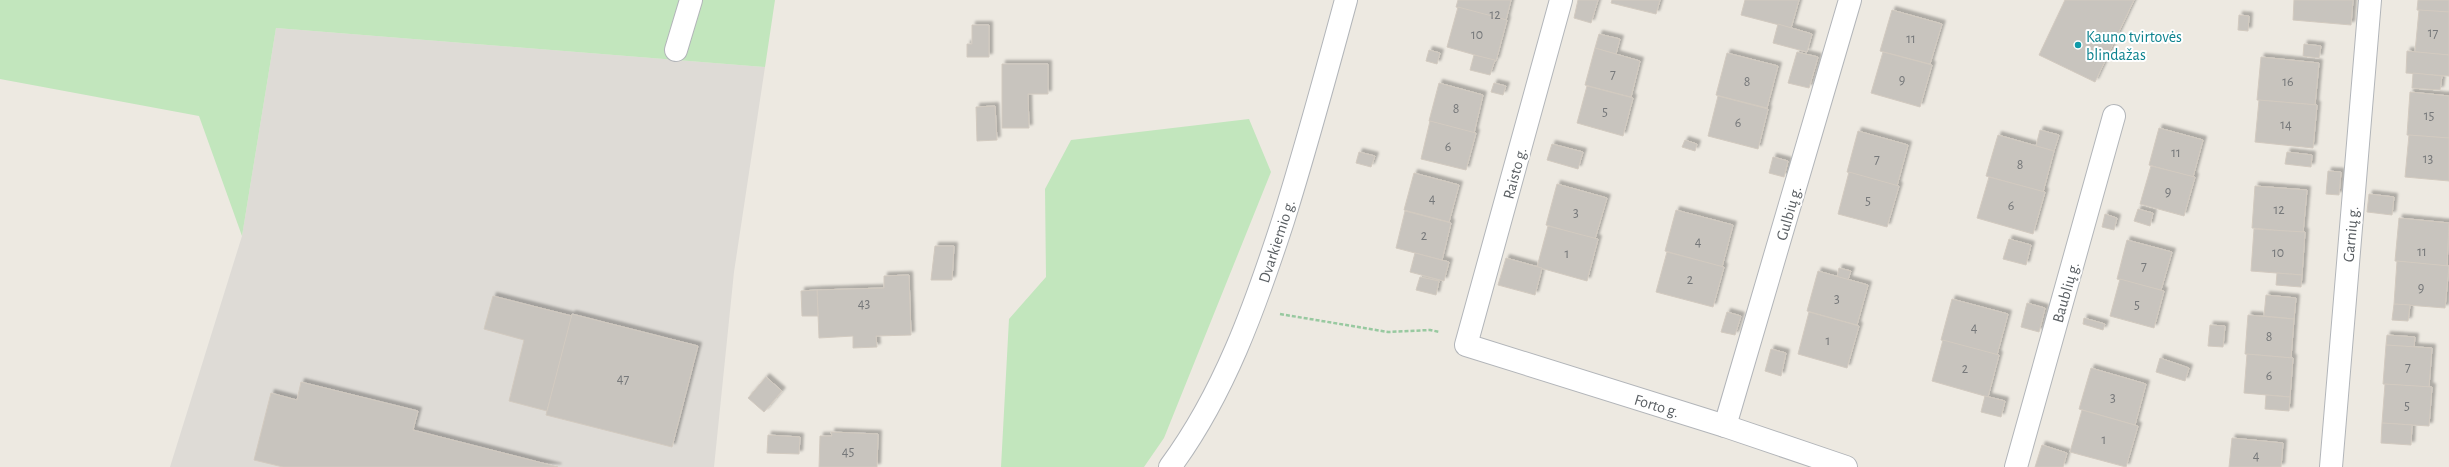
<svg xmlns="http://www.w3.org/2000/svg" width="2449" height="467" font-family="'Alegreya Sans',sans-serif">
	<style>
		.industrial { fill: #dedbd6 }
		.green { fill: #c2e6bd }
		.building { fill: #c8c4be; stroke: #d2cac0; filter: url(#shadow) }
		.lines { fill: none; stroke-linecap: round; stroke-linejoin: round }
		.minor-casing { stroke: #b2b5b9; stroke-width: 24 }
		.path { stroke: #98c9a0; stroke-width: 2.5; stroke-dasharray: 4 2; stroke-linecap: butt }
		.minor { stroke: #fff; stroke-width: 22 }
		.culture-dot { fill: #0f9aa8; stroke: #fff; stroke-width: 1.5 }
		.labels { text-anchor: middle; stroke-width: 4; stroke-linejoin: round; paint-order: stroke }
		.number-label { font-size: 14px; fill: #76787a }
		.culture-label { font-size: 16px; fill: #0d838f; stroke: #fff; text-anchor: start }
		.street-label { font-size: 16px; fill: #5a5f63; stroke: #fff }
	</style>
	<defs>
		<filter id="shadow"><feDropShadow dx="3.5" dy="-3.5" stdDeviation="1" flood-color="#0004"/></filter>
	</defs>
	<rect width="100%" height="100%" fill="#ede9e1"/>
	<path class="industrial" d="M276 28 765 67 734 272 714 467H170L242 236Z"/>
	<g class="green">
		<path d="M0 0H775L765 67 276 28 242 236 199 116 0 79Z"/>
		<path d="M1249 119 1271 172 1164 438 1144 467H1001L1009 319 1046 277 1045 189 1071 140Z"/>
	</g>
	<g class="building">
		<path d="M1458 0H1511L1506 20 1456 7Z"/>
		<path d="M1578 0H1598L1591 23 1574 18Z"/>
		<path d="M1612 0H1660L1656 14 1611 3Z"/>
		<path d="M1745 0H1799L1791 28 1741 15Z"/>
		<path d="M2065 0H2134L2095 82 2039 55Z"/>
		<path d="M2294 0H2353L2351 25 2293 20Z"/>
		<path d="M2418 0H2449V12L2417 10Z"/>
		<path d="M1458 7 1507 20 1496 61 1447 47Z"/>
		<path d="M1892 10 1942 24 1930 64 1880 51Z"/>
		<path d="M2419 10 2449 12V55L2415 52Z"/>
		<path d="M2239 15 2249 16 2248 31 2238 30Z"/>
		<path d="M1778 24 1812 34 1807 52 1773 43Z"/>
		<path d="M972 25H989V57H967V44H972Z"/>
		<path d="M1599 34 1620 39 1616 54 1595 48Z"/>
		<path d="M2304 44 2321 46 2319 58 2303 56Z"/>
		<path d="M1595 48 1640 61 1631 97 1585 85Z"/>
		<path d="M1429 50 1440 53 1437 64 1426 61Z"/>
		<path d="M2407 51 2449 55V76L2406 73Z"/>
		<path d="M1797 52 1818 57 1809 88 1788 83Z"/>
		<path d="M1883 52 1932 65 1920 107 1871 93Z"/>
		<path d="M1727 53 1778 66 1767 108 1716 95Z"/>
		<path d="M1474 55 1495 60 1490 75 1470 70Z"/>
		<path d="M2261 57 2319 63 2315 105 2257 100Z"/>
		<path d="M1002 64H1048V94H1028L1029 128H1002Z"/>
		<path d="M2413 73 2442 76 2440 90 2412 88Z"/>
		<path d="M1439 83 1483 95 1474 133 1429 121Z"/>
		<path d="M1494 83 1506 86 1503 95 1491 92Z"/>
		<path d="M1587 86 1633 98 1623 136 1577 123Z"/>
		<path d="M2410 92 2449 96V138L2407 135Z"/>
		<path d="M1718 96 1768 109 1758 149 1708 136Z"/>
		<path d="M2259 100 2317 105 2313 148 2255 142Z"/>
		<path d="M995 106 997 140 977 141 976 107Z"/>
		<path d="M1430 121 1476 133 1466 170 1421 159Z"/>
		<path d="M2159 128 2203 140 2193 177 2149 165Z"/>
		<path d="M2040 130 2059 135 2054 151 2036 146Z"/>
		<path d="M1858 131 1908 145 1897 186 1847 172Z"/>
		<path d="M1998 135 2054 151 2043 192 1986 176Z"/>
		<path d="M2409 135 2449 138V181L2405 177Z"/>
		<path d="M1685 140 1697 144 1695 151 1682 147Z"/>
		<path d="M1552 144 1583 152 1578 169 1547 160Z"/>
		<path d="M1359 152 1375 156 1371 167 1356 163Z"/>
		<path d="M2287 152 2312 155 2311 167 2285 164Z"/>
		<path d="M1773 157 1788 161 1784 177 1769 173Z"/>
		<path d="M2151 166 2195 177 2184 216 2140 204Z"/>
		<path d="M2328 171 2341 172 2339 195 2326 194Z"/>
		<path d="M1849 172 1899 186 1887 227 1838 214Z"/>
		<path d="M1414 173 1459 185 1449 222 1404 210Z"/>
		<path d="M1989 177 2045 192 2033 234 1977 218Z"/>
		<path d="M1557 184 1607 198 1595 239 1546 225Z"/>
		<path d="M2255 186 2307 190 2303 233 2252 228Z"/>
		<path d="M2369 194 2394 197 2392 215 2367 212Z"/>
		<path d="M2138 209 2153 213 2150 226 2134 221Z"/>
		<path d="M1676 210 1733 225 1722 267 1665 251Z"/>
		<path d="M1405 211 1451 223 1442 260 1396 248Z"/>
		<path d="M2105 214 2117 218 2114 230 2102 227Z"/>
		<path d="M2399 218 2449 223 2447 266 2395 261Z"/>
		<path d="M1548 226 1598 239 1587 281 1537 267Z"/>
		<path d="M2254 229 2305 232 2302 275 2251 271Z"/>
		<path d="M2009 239 2031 245 2026 265 2003 259Z"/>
		<path d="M2127 240 2172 252 2161 290 2117 279Z"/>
		<path d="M935 246H954L952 280H931Z"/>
		<path d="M1667 252 1724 267 1713 307 1656 292Z"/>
		<path d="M1415 253 1449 262 1444 281 1410 272Z"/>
		<path d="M1506 258 1542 268 1535 295 1498 285Z"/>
		<path d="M2397 261 2449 266 2445 308 2394 304Z"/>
		<path d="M1839 268 1851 271 1848 280 1837 277Z"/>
		<path d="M1818 271 1868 285 1857 325 1807 311Z"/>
		<path d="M2277 273 2302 275 2301 287 2276 285Z"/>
		<path d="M909 275 911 335 876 336 877 347 853 348V336L819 338 817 290 884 288V276Z"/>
		<path d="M1420 277 1439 281 1436 295 1416 290Z"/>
		<path d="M2120 279 2164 291 2154 328 2110 316Z"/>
		<path d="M817 290 818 316H802L801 291Z"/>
		<path d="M2266 295 2296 298 2294 319 2264 316Z"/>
		<path d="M493 296 572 316 547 411 509 401 524 340 484 329Z"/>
		<path d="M1952 299 2008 314 1997 355 1941 340Z"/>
		<path d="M2027 303 2045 308 2039 332 2021 327Z"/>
		<path d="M2394 304 2410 305 2408 321 2392 320Z"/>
		<path d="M1727 312 1741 316 1735 335 1721 332Z"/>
		<path d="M1809 312 1859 326 1847 368 1798 354Z"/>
		<path d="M572 314 698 346 672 447 546 415Z"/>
		<path d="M2248 315 2294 319 2291 358 2245 354Z"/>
		<path d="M2084 318 2105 324 2103 330 2083 324Z"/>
		<path d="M2210 325 2225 326 2223 347 2208 346Z"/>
		<path d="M2387 335 2415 337 2414 347 2386 345Z"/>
		<path d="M1943 340 1999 355 1988 397 1932 381Z"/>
		<path d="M2386 345 2432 348 2429 387 2383 384Z"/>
		<path d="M1771 349 1786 353 1781 376 1765 371Z"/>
		<path d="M2247 354 2293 358 2290 397 2244 393Z"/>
		<path d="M2160 358 2189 368 2185 381 2156 372Z"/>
		<path d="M2091 368 2146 384 2135 425 2079 409Z"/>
		<path d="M766 377 782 391 764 412 748 398Z"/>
		<path d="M301 382 418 411 413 430 558 467H283L254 460 271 393 297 400Z"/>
		<path d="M2385 384 2432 387 2429 426 2382 423Z"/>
		<path d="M2266 395 2290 397 2289 411 2265 409Z"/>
		<path d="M1985 396 2005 401 2001 417 1981 412Z"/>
		<path d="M2082 410 2138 426 2126 467 2070 452Z"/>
		<path d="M2382 423 2412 425 2411 445 2381 443Z"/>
		<path d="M831 432 878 434 877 467H819L820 436H832Z"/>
		<path d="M768 435 800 437 799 454 767 453Z"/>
		<path d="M2232 438 2283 443 2281 467H2229Z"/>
		<path d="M2042 445 2067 453 2063 467H2035Z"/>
	</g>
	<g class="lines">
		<g class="minor-casing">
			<g id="minor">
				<path d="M1561 0 1466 345 1725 426 1846 467"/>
				<path d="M676 50 691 0"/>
				<path d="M1725 426 1850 0"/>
				<path d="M1170 467C1224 394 1255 307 1283 221 1306 148 1326 74 1346 0"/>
				<path d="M2016 467 2114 116"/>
				<path d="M2331 467 2370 0"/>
			</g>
		</g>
		<path class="path" d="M1280 314 1388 332 1430 330 1440 332"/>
		<use href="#minor" class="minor"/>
	</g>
	<circle class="culture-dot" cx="2078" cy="45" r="4"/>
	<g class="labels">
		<g class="number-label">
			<text x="1495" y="19">12</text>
			<text x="2433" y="37">17</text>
			<text x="1477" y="39">10</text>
			<text x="1911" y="43">11</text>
			<text x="1613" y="78">7</text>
			<text x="1902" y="84">9</text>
			<text x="1747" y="86">8</text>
			<text x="2288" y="86">16</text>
			<text x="1456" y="113">8</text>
			<text x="1605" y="116">5</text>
			<text x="2429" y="120">15</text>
			<text x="1738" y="127">6</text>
			<text x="2286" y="129">14</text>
			<text x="1448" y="151">6</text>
			<text x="2176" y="157">11</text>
			<text x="1877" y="163">7</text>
			<text x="2428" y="163">13</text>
			<text x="2020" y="169">8</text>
			<text x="2168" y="196">9</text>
			<text x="1432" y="203">4</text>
			<text x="1868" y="205">5</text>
			<text x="2011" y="210">6</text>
			<text x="2279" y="214">12</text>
			<text x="1576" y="217">3</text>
			<text x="1424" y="240">2</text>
			<text x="1698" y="246">4</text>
			<text x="2422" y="256">11</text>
			<text x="2278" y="257">10</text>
			<text x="1567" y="258">1</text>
			<text x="2144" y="270">7</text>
			<text x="1690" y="284">2</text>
			<text x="2421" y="292">9</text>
			<text x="1837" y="303">3</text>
			<text x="864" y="308">43</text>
			<text x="2137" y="309">5</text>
			<text x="1974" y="332">4</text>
			<text x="2269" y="341">8</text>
			<text x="1828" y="345">1</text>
			<text x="2408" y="371">7</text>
			<text x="1965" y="373">2</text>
			<text x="2269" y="380">6</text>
			<text x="623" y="383">47</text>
			<text x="2113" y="402">3</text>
			<text x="2407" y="410">5</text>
			<text x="2104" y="444">1</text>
			<text x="848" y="456">45</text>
			<text x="2256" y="460">4</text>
		</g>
		<g class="culture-label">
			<text x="2086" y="42">Kauno tvirtovės<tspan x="2086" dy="18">blindažas</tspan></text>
		</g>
		<g class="street-label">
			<text transform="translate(1514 173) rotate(-75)" y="6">Raisto g.</text>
			<text transform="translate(1788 213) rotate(-74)" y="6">Gulbių g.</text>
			<text transform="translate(2350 234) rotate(-85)" y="6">Garnių g.</text>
			<text transform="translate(1276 241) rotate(-72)" y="6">Dvarkiemio g.</text>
			<text transform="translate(2065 292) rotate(-74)" y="6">Baublių g.</text>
			<text transform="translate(1657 405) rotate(17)" y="6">Forto g.</text>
		</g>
	</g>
</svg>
